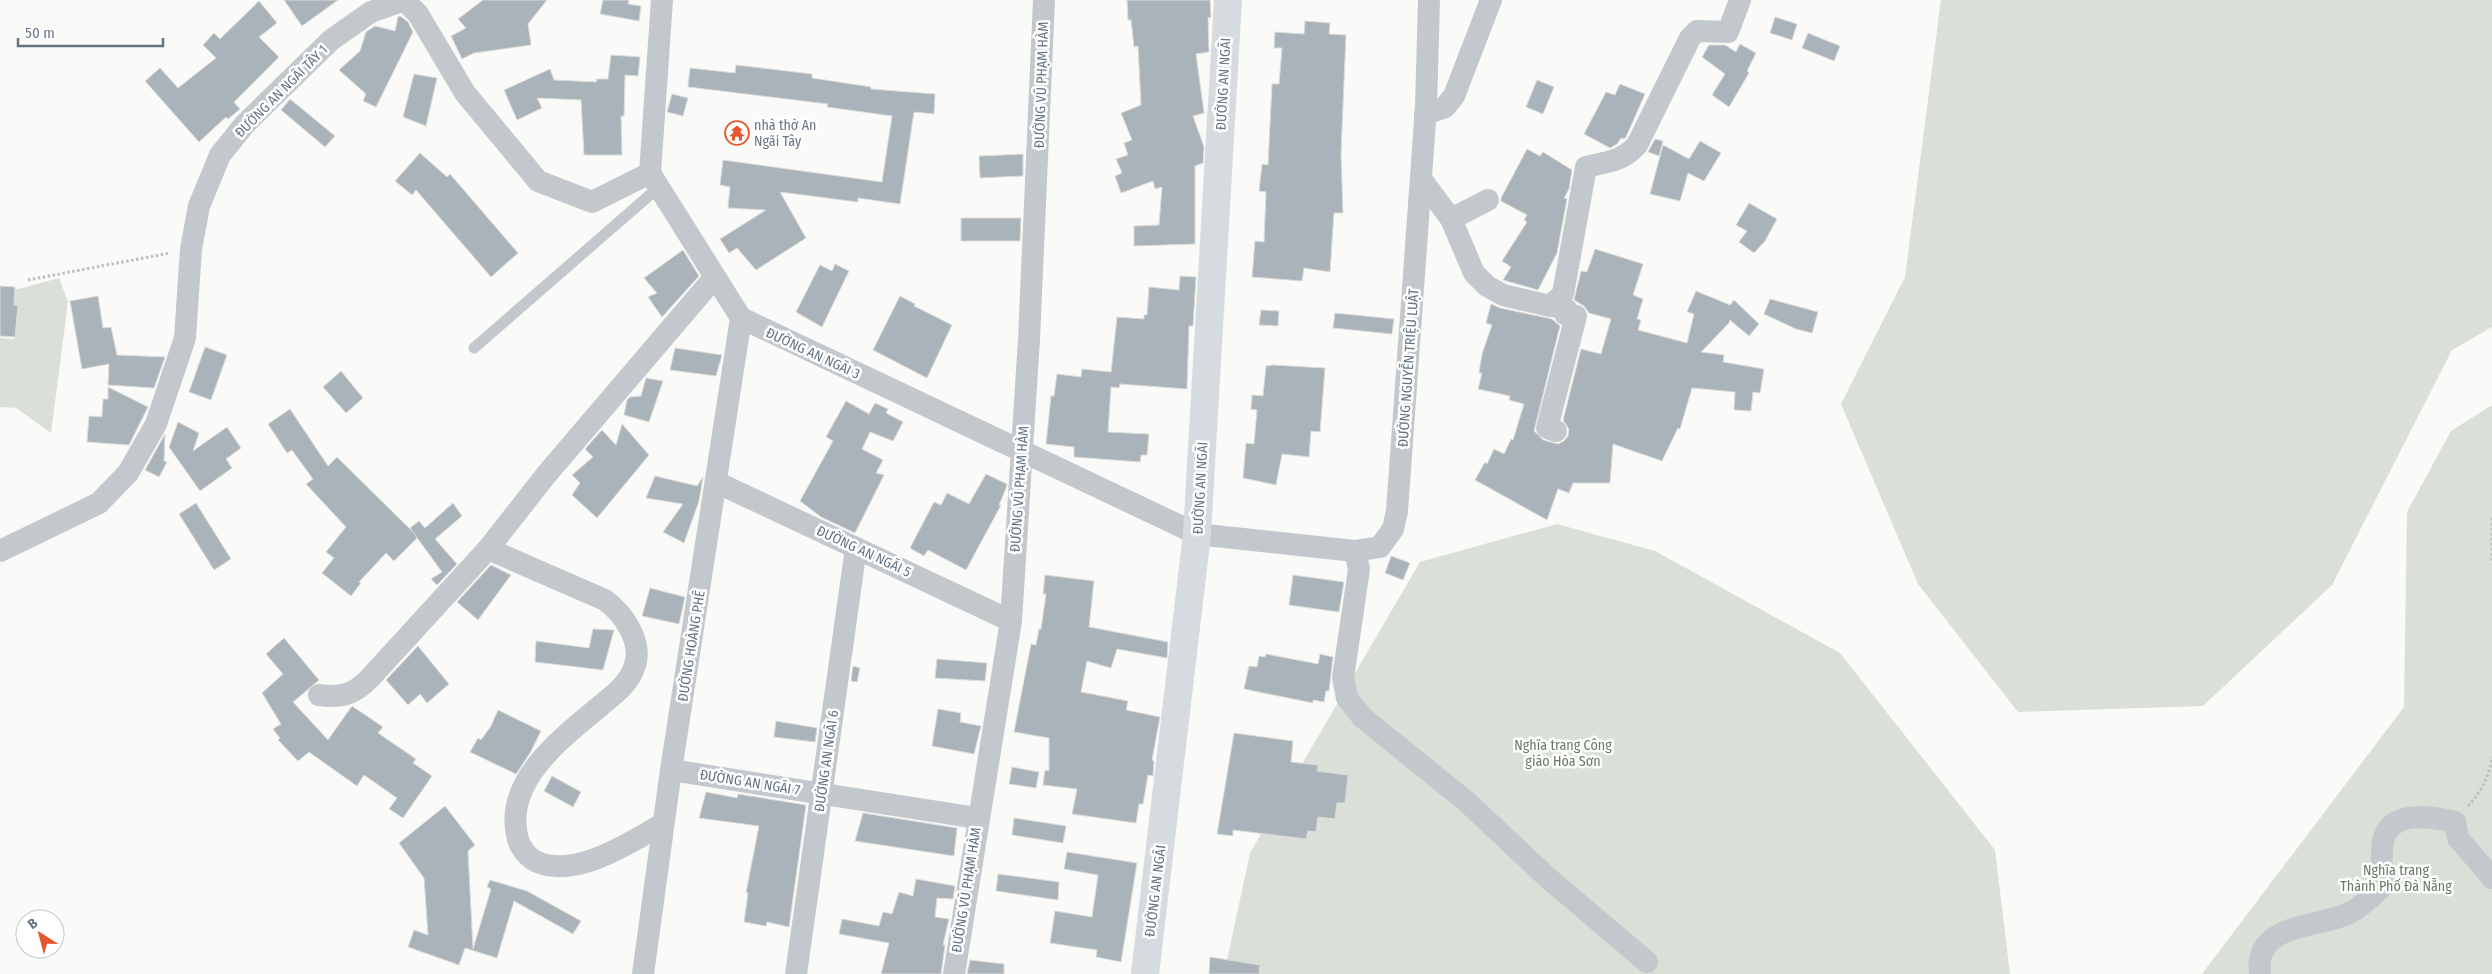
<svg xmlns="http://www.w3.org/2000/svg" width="2492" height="974" font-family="'Fira Sans Condensed',sans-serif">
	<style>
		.green { fill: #dadfd7 }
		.building { fill: #aab3b9; stroke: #dcdcda }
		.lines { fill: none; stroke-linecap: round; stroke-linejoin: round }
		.path { stroke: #bbbfc2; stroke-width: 3; stroke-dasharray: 2.5 2.5; stroke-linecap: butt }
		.service { stroke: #c3c8cc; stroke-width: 11 }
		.minor { stroke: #c3c8cc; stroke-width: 22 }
		.secondary { stroke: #d6dbdf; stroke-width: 28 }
		.labels { text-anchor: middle; stroke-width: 5; stroke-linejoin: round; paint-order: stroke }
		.street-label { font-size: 14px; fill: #657683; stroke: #fff }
		.poi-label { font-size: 14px; fill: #657683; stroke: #fff; text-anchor: start }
		.park-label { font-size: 14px; fill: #687a64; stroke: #fff }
	</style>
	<rect width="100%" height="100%" fill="#fafaf8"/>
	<g class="green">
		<path d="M1941 0H2492V327L2452 350 2332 585 2203 706 2018 712 1918 584 1841 404 1905 277Z"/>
		<path d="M59 278 68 302 51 433 16 408 0 407V338L14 339V290Z"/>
		<path d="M2492 405V974H2202L2404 707 2407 512 2451 431Z"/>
		<path d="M1557 524 1655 551 1840 653 1995 850 2010 974H1224L1250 853 1420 562Z"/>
	</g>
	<g class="building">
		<path d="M284 0H338L302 26Z"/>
		<path d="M483 0H547L528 24 531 45 474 53 462 59 451 36 466 28 458 19Z"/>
		<path d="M603 0H629L628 4 641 6 639 21 600 14Z"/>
		<path d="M1127 0H1210L1211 17 1208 18 1209 52 1196 54 1204 113 1193 116 1204 147 1203 163 1195 166V244L1134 246V226L1159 225 1162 187 1155 189 1153 181 1121 193 1115 176 1122 173 1116 159 1128 155 1124 143 1132 140 1121 113 1141 105 1138 46 1134 47 1131 20H1128Z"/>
		<path d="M259 1 277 23 259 37 279 57 234 102 240 109 228 119 226 117 199 142 145 81 160 68 178 88 216 58 203 45 214 33 220 39Z"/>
		<path d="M400 16 408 22 413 32 376 107 363 101 366 94 339 70 360 51 366 32 375 26 395 31 398 17Z"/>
		<path d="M1775 17 1797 24 1792 40 1770 33Z"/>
		<path d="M1305 21 1330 23 1329 34 1346 35 1341 153 1343 213H1334L1330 272 1304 268 1302 281 1252 277 1255 241 1264 242 1266 192 1259 191 1262 164 1268 165 1272 84H1279L1282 48H1274L1275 32 1304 34Z"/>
		<path d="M1808 33 1840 46 1834 61 1802 48Z"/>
		<path d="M1740 44 1756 53 1747 71 1749 73 1729 107 1712 95 1725 74 1702 57 1709 45H1725L1736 52Z"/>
		<path d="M611 55 640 57 638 76 625 75 624 116H621L622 155H584L581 100 537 98 542 108 517 120 504 90 550 69 554 80 597 82 596 79H608Z"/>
		<path d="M736 65 812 74V78L871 87V89L935 94 934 114 914 112 900 204 858 198V202L780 192 806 238 756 270 737 248 729 253 720 239 766 210 728 208 730 187 720 185 723 160 882 182 892 116 827 107 828 104 688 87 690 68 735 73Z"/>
		<path d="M414 74 437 78 426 126 403 117Z"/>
		<path d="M1537 80 1554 87 1543 114 1526 107Z"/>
		<path d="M1620 84 1645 94 1626 137 1624 139 1621 138 1617 144 1610 148 1584 134 1606 92 1615 95Z"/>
		<path d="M672 94 688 98 683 116 667 112Z"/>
		<path d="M290 99 335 136 325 147 281 110Z"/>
		<path d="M1655 139 1663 141 1659 156 1648 152Z"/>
		<path d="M1700 141 1721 153 1704 181 1688 173 1680 201 1650 194 1663 145 1689 159Z"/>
		<path d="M1527 149 1540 156 1543 152 1572 170 1569 189 1564 198 1567 199 1557 253 1538 290 1503 280 1511 267 1502 261 1527 222 1524 220 1527 215 1501 201V198Z"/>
		<path d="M420 153 447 177 450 174 518 253 491 277 416 190 412 195 395 181Z"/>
		<path d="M1023 154V176L980 178 979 156Z"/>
		<path d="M1749 203 1777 219 1765 241 1754 253 1739 242 1747 231 1736 225Z"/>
		<path d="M961 218H1021L1020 241H961Z"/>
		<path d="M1595 249 1643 264 1633 295 1643 299 1637 319 1641 320 1638 330 1687 343 1694 314 1687 312 1696 291 1730 305 1734 300 1759 324 1749 336 1730 320 1729 323 1701 352 1724 355 1723 362 1764 369 1760 393 1753 392 1751 411 1734 410 1735 392 1692 388 1680 429 1678 428 1662 461 1613 444 1610 483H1573L1569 493 1558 489 1547 520 1475 480 1485 462 1487 464 1494 449 1504 454 1511 439 1513 440 1524 404 1509 400 1510 396 1478 389 1482 373H1479L1482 354 1492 325 1486 323 1491 304 1500 308 1552 319 1560 326 1534 431 1543 440 1558 444 1564 441 1568 436 1569 429 1563 420 1581 349 1601 354 1611 319 1589 313 1584 306 1574 300 1581 271 1587 272Z"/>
		<path d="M683 250 699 276 662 317 648 297 657 293 644 278Z"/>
		<path d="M835 264 849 271 822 327 796 312 820 265 832 271Z"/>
		<path d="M1180 276 1196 277 1193 326H1189L1187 389 1120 384 1119 388 1111 387 1108 432 1149 434 1147 455H1141L1140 462 1074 457V447L1046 444 1051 396H1054L1057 374 1081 377 1082 369 1111 372 1117 317 1144 319V315H1147L1149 287 1179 290Z"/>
		<path d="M0 286 15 287 14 305H18L15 337 0 336Z"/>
		<path d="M98 296 103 328 111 327 117 355 165 357 154 388 108 385 109 364 82 369 70 301Z"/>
		<path d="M900 296 915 304 914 306 952 325 927 378 873 350Z"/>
		<path d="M1770 299 1818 312 1812 333 1796 329 1764 314Z"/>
		<path d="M1261 310 1279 311 1278 326 1259 325Z"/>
		<path d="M1335 313 1394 319 1392 334 1333 328Z"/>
		<path d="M205 347 227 355 211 400 189 392Z"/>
		<path d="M675 348 722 355 716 376 670 370Z"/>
		<path d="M1273 365 1325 368 1320 432 1311 431 1309 457 1282 454 1276 485 1243 478 1246 443 1254 444 1257 410 1251 409 1252 395 1263 396 1266 366Z"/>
		<path d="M341 371 363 398 346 413 323 387Z"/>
		<path d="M646 378 663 381 649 422 624 415 627 400 630 397 641 396Z"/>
		<path d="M108 387 148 407 129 445 87 442 89 416 102 417 103 399H108Z"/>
		<path d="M846 401 869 414 875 403 888 409 886 413 903 422 893 441 870 432 862 449 883 460 876 473 884 475 855 533 821 517 800 501 833 441 826 437Z"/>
		<path d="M290 409 328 466 337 457 418 537 394 561 386 553 359 582 361 583 351 596 322 573 334 558 326 552 346 527 306 484 313 479 292 450 287 453 268 424Z"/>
		<path d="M178 422 199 433 193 451 227 427 241 448 226 459 232 468 200 491 169 447Z"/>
		<path d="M622 424 649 455 597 518 572 495 580 483 572 475 593 457 585 449 602 430 616 445Z"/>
		<path d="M165 434 164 461 167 462 159 477 145 470Z"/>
		<path d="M986 474 1007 484 1006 488 999 505H1001L966 570 928 550 924 556 910 548 934 502 941 505 947 493 969 504Z"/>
		<path d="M655 476 697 486 703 477 699 501 684 543 663 532 683 504 646 498Z"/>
		<path d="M196 503 231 559 214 570 179 514Z"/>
		<path d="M453 503 462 516 435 539 457 564 437 585 431 579 442 572 410 528 419 521 425 528Z"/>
		<path d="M1391 556 1410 563 1403 580 1385 573Z"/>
		<path d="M491 565 511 575 478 620 457 602Z"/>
		<path d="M1045 575 1094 581 1089 627 1168 642 1167 658 1117 649 1111 668 1087 661 1081 692 1128 701 1126 710 1160 717 1152 760 1154 761 1153 776 1148 775 1143 804H1139L1136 823 1072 814 1077 789 1043 785 1045 770 1049 771V738L1014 732 1031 644 1036 645 1039 629H1041L1046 594H1043Z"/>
		<path d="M1293 575 1344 582 1339 612 1289 605Z"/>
		<path d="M650 588 685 597 679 624 642 616Z"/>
		<path d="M593 629 614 630 603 670 535 662 536 641 589 648Z"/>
		<path d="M284 638 319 680 293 702 328 740 352 706 383 727 378 733 416 759 413 763 432 776 403 818 389 809 397 798 364 775 357 786 309 752 298 761 278 740 280 738 273 729 281 724 262 693 283 674 266 654Z"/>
		<path d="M418 646 449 684 427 703 420 694 408 705 386 680Z"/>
		<path d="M1266 654 1318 664 1320 654 1333 657 1329 691H1326L1324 702 1313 700V703L1244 689 1249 666 1257 667 1259 656 1265 657Z"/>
		<path d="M937 659 987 663 985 681 935 678Z"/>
		<path d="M853 666 860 668 857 682 851 681Z"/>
		<path d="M938 709 961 713 960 722 981 726 974 754 932 746Z"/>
		<path d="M498 710 541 731 530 753 516 774 470 752 478 738 481 740 491 726Z"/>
		<path d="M776 721 817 728 815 742 774 737Z"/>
		<path d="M1234 733 1293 741 1291 762 1318 765 1317 771 1348 775 1345 803H1337L1335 819 1318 817 1316 832 1308 831 1306 839 1233 830V836L1217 834Z"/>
		<path d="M1012 767 1039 772 1036 788 1009 784Z"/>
		<path d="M552 776 581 792 573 807 544 791Z"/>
		<path d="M706 792 737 798 738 794 806 805 789 927 767 922 766 926 744 922 748 893 746 892 759 826 699 818Z"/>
		<path d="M445 806 475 845 468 851 473 949 491 889 487 887 490 880 527 891 581 921 573 934 514 901 497 958 465 948 459 965 408 947 414 930 428 935 424 878 399 843Z"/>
		<path d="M863 813 957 828 954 856 855 841Z"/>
		<path d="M1014 818 1066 826 1063 843 1012 835Z"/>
		<path d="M1067 852 1137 863 1121 962 1096 957 1097 950 1050 943 1055 911 1092 917 1098 875 1064 869Z"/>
		<path d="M998 874 1059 882 1058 900 996 891Z"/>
		<path d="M916 879 955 886 953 899 937 898 935 917 949 919 943 945H945L941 974H881L889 943 839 934 842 919 879 926 883 912 892 914 899 892 913 896Z"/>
		<path d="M1210 957 1260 965 1259 974H1209Z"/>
		<path d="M970 960 1004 964V974H967Z"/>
	</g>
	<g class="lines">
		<g class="path">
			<path d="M28 280 170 253"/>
			<path d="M2492 518V561"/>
			<path d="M2468 806C2481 792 2490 776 2492 757"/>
		</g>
		<path class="service" d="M474 348 659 187"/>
		<g class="minor">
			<path d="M404 0 418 14 465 93 538 181 592 202 650 173"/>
			<path d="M662 0 650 173 741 318 1197 534 1355 551 1380 547 1393 529 1397 511 1426 107 1429 0"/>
			<path d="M1425 114 1445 107 1454 96 1491 0"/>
			<path d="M1422 180 1451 219 1474 273 1487 286 1503 295 1550 306 1563 294 1586 167C1607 162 1623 161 1637 145L1690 38 1697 31 1728 32 1740 0"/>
			<path d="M1451 219 1488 200"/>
			<path d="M1556 431 1547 428 1576 316 1565 314 1567 310 1557 307 1559 300"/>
			<path d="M716 482 1011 621"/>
			<path d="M488 549 605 600C624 614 644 643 634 668 628 685 612 696 599 707 562 738 505 780 517 835 519 847 528 859 540 863 579 877 630 842 663 824"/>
			<path d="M0 551 99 503 128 473 156 424 185 338 191 249 199 206 220 155 245 124 331 40 371 12 405 0"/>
			<path d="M1355 551 1359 569 1343 678 1347 698 1362 717 1467 802 1548 878 1647 962"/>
			<path d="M319 695C341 698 353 695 369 679L488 549 546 475 714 278"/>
			<path d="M671 770 977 818"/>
			<path d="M643 974 671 770 741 318"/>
			<path d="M796 974 856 548"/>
			<path d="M954 974 1011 621 1029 339 1044 0"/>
			<path d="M2260 974C2253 921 2320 929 2351 912 2362 906 2371 897 2381 888 2383 873 2380 848 2384 837 2394 809 2434 817 2455 822L2458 838 2492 878"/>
		</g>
		<path class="secondary" d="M1145 974 1197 534 1228 0"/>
	</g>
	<defs>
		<g id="temple-ring" transform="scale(1.25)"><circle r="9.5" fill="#fff" stroke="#e4572e" stroke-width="1.5"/><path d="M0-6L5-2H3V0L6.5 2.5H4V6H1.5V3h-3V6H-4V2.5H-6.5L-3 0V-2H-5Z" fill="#e4572e"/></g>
	</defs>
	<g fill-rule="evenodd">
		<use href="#temple-ring" x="737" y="133"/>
	</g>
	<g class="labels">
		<g class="street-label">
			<text transform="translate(1223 84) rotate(-87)" y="5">ĐƯỜNG AN NGÃI</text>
			<text transform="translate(1041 85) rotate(-88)" y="5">ĐƯỜNG VŨ PHẠM HÀM</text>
			<text transform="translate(281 91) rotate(-45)" y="5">ĐƯỜNG AN NGÃI TÂY 1</text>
			<text transform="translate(813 353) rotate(25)" y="5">ĐƯỜNG AN NGÃI 3</text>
			<text transform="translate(1408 368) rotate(-86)" y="5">ĐƯỜNG NGUYỄN TRIỆU LUẬT</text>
			<text transform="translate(1200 488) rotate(-87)" y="5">ĐƯỜNG AN NGÃI</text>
			<text transform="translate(1019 489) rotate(-86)" y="5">ĐƯỜNG VŨ PHẠM HÀM</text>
			<text transform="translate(864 551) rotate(25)" y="5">ĐƯỜNG AN NGÃI 5</text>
			<text transform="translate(691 646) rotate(-81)" y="5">ĐƯỜNG HOÀNG PHÊ</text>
			<text transform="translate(826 761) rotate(-82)" y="5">ĐƯỜNG AN NGÃI 6</text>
			<text transform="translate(750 782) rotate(9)" y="5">ĐƯỜNG AN NGÃI 7</text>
			<text transform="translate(966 890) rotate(-81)" y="5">ĐƯỜNG VŨ PHẠM HÀM</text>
			<text transform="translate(1155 891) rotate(-83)" y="5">ĐƯỜNG AN NGÃI</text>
		</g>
		<g class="poi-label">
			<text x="754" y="130">nhà thờ An<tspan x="754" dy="16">Ngãi Tây</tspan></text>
		</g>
		<g class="park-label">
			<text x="1563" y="750">Nghĩa trang Công<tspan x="1563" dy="16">giáo Hòa Sơn</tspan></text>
			<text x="2396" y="875">Nghĩa trang<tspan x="2396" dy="16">Thành Phố Đà Nẵng</tspan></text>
		</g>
	</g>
	<g transform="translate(40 934) rotate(324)"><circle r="24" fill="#ffffff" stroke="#c1c8cd"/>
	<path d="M0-4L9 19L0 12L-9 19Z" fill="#e4572e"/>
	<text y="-8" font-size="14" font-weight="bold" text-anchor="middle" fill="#657683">B</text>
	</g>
	<path d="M18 38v8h145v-8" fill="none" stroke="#657683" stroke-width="2.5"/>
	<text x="25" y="38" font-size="15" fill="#657683" stroke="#ffffff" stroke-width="4" paint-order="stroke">50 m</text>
</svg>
